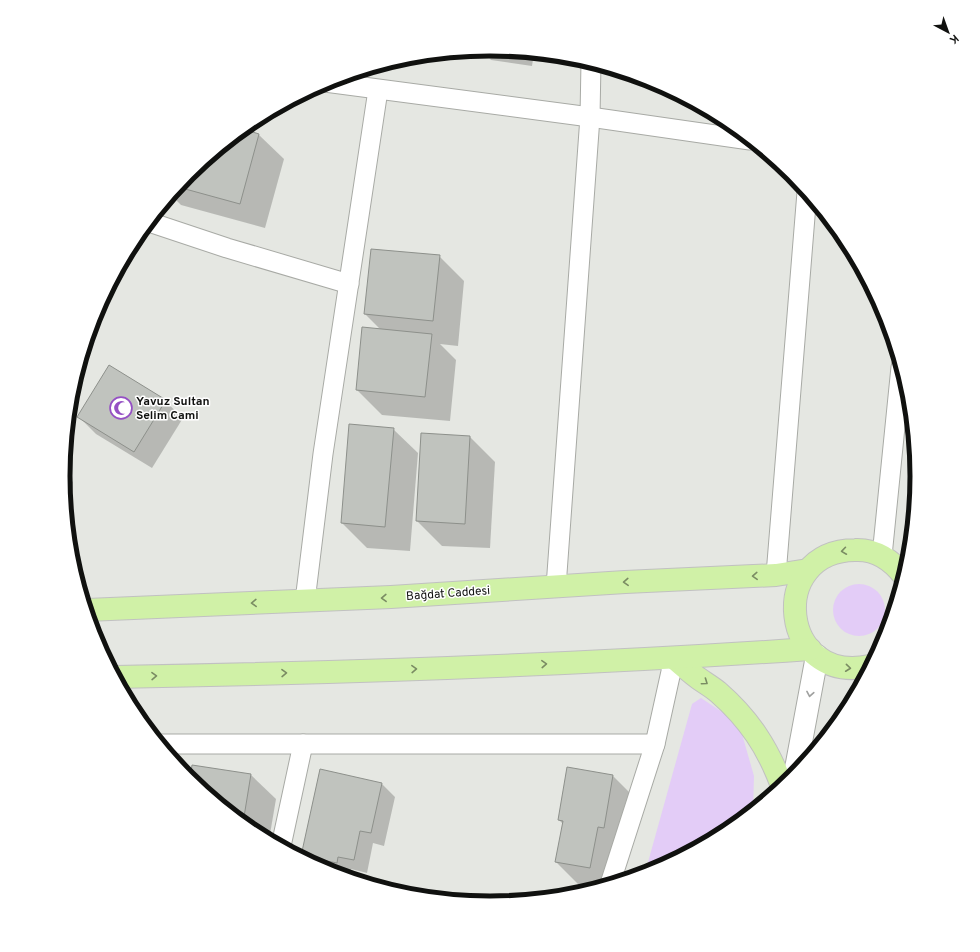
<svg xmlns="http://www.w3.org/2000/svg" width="980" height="952" font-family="Overpass,sans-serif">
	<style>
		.green { fill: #e3ccf7 }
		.shadow { fill: #0003 }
		.building { fill: #c0c3be; stroke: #8d908b }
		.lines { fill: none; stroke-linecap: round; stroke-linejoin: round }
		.minor-casing { stroke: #a8aaa5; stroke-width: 21 }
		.tertiary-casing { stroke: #a8aaa5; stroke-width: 24 }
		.primary-casing { stroke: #c1c1c1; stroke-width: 24 }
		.minor { stroke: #fff; stroke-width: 19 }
		.tertiary { stroke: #fff; stroke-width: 22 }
		.primary { stroke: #d0f1a7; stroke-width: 22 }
		.oneway { stroke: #7a8c63 }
		.oneway2 { stroke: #9fa09f }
		.labels { text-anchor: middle; stroke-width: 3; stroke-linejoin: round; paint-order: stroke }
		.poi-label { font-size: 12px; font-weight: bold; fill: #10110f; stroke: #fff; text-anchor: start }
		.street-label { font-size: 12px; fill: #10110f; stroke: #fff }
		.rim { fill: none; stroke: #10110f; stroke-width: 5 }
	</style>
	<rect width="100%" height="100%" fill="#e5e7e2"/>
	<g class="green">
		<circle cx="859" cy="610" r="26"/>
		<path d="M701 698 728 716 742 734 754 776 753 810 727 831 653 871 645 873 692 704Z"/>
	</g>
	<g class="shadow">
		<path d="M490 49 534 53 532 66 491 60 481 50Z"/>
		<path d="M242 130 259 135 284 159 265 228 181 205 171 195 188 174Z"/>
		<path d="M439 256 464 281 458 346 440 344 456 360 450 421 382 415 357 390 381 330 365 314Z"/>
		<path d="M165 401 183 418 152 468 96 434 78 416Z"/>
		<path d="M393 429 418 453 410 551 367 548 342 523Z"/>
		<path d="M470 437 495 462 490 548 442 546 417 521Z"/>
		<path d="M63 473 73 482 70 508 66 507Z"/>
		<path d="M193 766 251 775 276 799 269 840 253 831 190 780Z"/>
		<path d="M612 775 637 800 617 882 593 889 581 887 556 862 563 824 559 820Z"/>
		<path d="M382 784 395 797 384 846 373 843 367 873 351 869 350 876 332 872 306 860 302 855Z"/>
	</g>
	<g class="building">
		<path d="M243 129 259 134 240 204 178 187 188 174Z"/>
		<path d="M371 249 440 255 433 321 364 314Z"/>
		<path d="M362 327 432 334 425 397 356 390Z"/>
		<path d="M109 365 166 400 134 452 77 417Z"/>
		<path d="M349 424 394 428 385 527 341 523Z"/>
		<path d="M421 433 470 436 465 524 416 521Z"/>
		<path d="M192 765 251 774 243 823 190 779Z"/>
		<path d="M567 767 613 775 604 828 598 827 590 868 555 862 563 821 558 820Z"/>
		<path d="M320 769 382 783 371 833 360 831 354 860 338 857 337 863 301 856Z"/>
	</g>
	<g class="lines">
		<g class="minor-casing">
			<g id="minor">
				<path d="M325 82 590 117 750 140"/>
				<path d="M149 222 227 248 349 284"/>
				<path d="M882 556 901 367"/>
				<path d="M776 575 807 192"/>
				<path d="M556 587 590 117 591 62"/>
				<path d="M305 601 323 454 378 90"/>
				<path d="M161 744H655"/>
				<path d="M281 846 303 744"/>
				<path d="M610 884 655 744 674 658"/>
			</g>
		</g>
		<g class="tertiary-casing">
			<path id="tertiary" d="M795 774 817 656"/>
		</g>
		<g class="primary-casing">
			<g id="primary">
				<path d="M87 610 391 597 625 582 776 575 808 570"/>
				<path d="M674 658C682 665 690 672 698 678 705 683 712 687 718 692 749 719 768 748 782 786"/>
				<path d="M870 666C780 686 766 551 855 550 875 549 892 560 904 576"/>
				<path d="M115 677C347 673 578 665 810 649"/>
			</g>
		</g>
		<use href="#minor" class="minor"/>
		<use href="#tertiary" class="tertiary"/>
		<use href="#primary" class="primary"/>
	</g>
	<defs><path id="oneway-chevron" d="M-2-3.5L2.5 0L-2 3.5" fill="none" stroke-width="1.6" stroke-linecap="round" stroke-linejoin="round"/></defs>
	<g class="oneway">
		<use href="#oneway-chevron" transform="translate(844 551) rotate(172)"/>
		<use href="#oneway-chevron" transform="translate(755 576) rotate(177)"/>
		<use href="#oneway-chevron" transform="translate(626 582) rotate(177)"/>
		<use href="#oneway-chevron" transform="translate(384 598) rotate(178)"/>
		<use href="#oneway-chevron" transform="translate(254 603) rotate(178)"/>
		<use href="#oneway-chevron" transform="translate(544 664) rotate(-3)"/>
		<use href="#oneway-chevron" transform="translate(848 668) rotate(6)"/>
		<use href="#oneway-chevron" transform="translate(414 669) rotate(-2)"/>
		<use href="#oneway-chevron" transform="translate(284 673) rotate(-1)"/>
		<use href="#oneway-chevron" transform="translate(154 676) rotate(-1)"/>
		<use href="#oneway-chevron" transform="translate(705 682) rotate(35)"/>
	</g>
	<use class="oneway2" href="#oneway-chevron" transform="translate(810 694) rotate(100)"/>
	<defs>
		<g id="mosque-ring" transform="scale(1.15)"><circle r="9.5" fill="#fff" stroke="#9550c4" stroke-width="1.5"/><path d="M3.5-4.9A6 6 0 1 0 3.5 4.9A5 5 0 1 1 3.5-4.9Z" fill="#9550c4"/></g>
	</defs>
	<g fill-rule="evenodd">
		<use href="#mosque-ring" x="121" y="408"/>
	</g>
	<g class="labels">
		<g class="poi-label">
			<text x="136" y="405">Yavuz Sultan<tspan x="136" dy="14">Selim Cami</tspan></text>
		</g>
		<g class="street-label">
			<text transform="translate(448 593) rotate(-4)" y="4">Bağdat Caddesi</text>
		</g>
	</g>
	<path d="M0 0H980V952H0ZM70 476a420 420 0 1 1 840 0a420 420 0 1 1-840 0Z" fill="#fff" fill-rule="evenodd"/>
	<path class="rim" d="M70 476a420 420 0 1 1 840 0a420 420 0 1 1-840 0Z"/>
	<g transform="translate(948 32) rotate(139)" stroke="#ffffff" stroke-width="3" paint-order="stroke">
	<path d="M0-3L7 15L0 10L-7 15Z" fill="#10110f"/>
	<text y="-6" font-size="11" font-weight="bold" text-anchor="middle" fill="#10110f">K</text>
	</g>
</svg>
